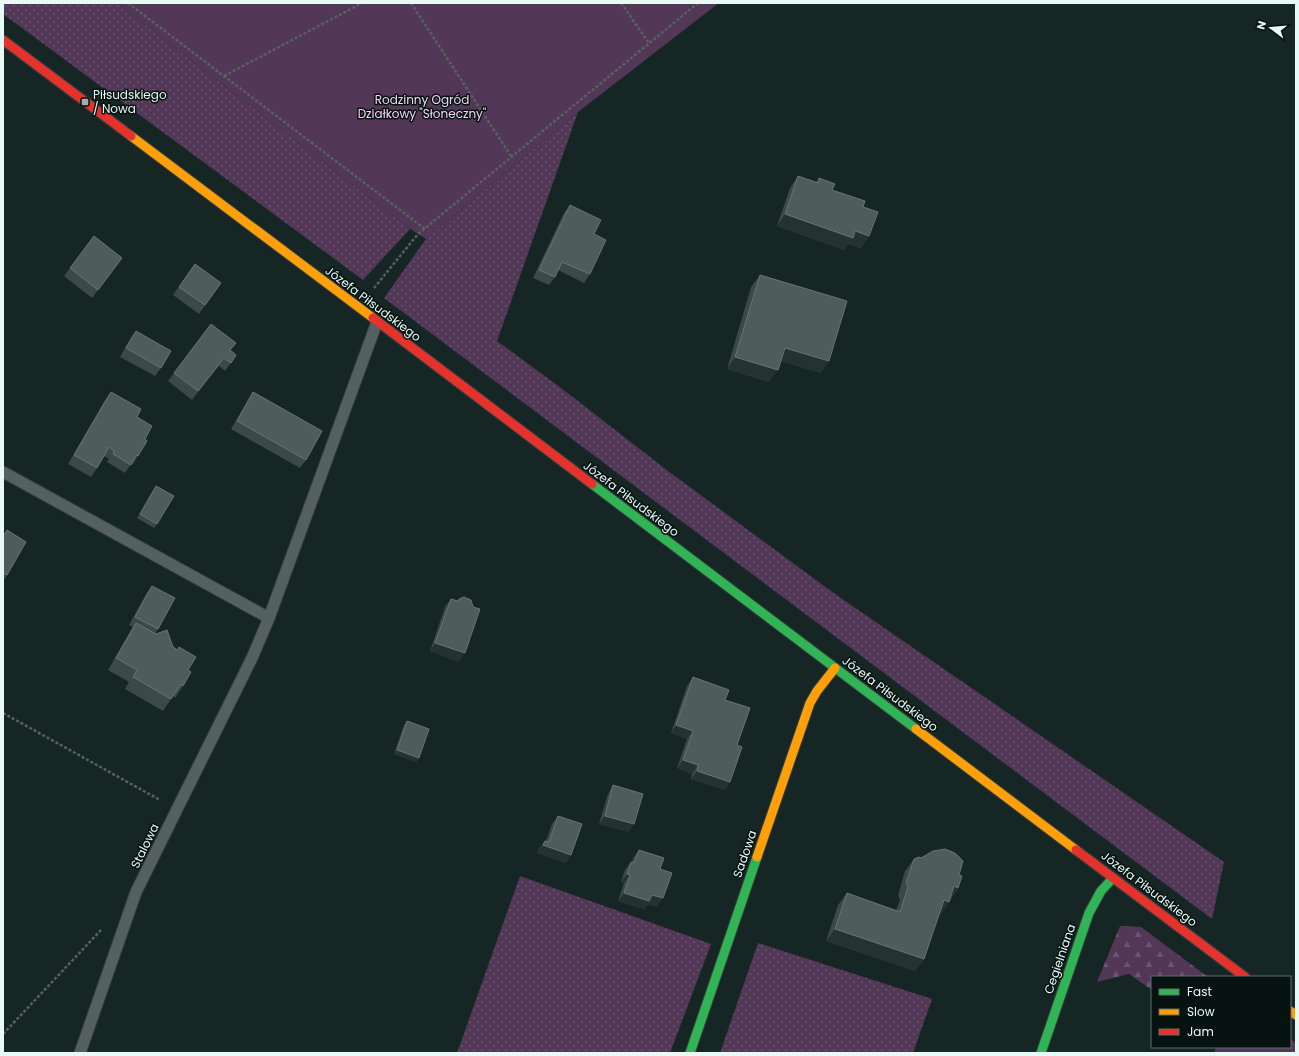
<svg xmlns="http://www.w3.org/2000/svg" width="1299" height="1056" font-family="Poppins,sans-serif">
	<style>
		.grass { fill: url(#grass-dots) }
		.forest { fill: url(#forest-firs) }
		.garden { fill: #523756 }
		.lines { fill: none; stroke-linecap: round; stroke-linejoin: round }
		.lane-casing { stroke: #34413f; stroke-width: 13 }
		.fast-casing { stroke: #34413f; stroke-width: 11 }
		.slow-casing { stroke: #34413f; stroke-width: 11 }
		.jam-casing { stroke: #34413f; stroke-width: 11 }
		.path { stroke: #566260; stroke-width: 2.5; stroke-dasharray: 3 2; stroke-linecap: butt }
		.lane { stroke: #54615e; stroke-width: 11 }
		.fast { stroke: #30b455; stroke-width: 9 }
		.slow { stroke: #ff9f0a; stroke-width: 9 }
		.jam { stroke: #e5322d; stroke-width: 9 }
		.wall { fill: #3b4947 }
		.shaded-wall { fill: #243331 }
		.building { fill: #4e5c5a; stroke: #667572 }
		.poi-dot { fill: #9eafac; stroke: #061311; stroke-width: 1.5 }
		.labels { text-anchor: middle; stroke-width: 3; stroke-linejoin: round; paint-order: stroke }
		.poi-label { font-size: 12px; fill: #e8f9f6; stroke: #061311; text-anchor: start }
		.park-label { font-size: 12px; fill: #f5d5f7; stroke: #061311 }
		.street-label { font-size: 12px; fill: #e8f9f6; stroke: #061311 }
	</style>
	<defs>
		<pattern id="grass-dots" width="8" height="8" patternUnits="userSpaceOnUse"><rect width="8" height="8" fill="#523756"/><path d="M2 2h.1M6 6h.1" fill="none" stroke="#6b556f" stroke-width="1.8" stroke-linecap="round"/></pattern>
		<pattern id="forest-firs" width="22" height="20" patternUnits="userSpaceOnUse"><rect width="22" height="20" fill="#523756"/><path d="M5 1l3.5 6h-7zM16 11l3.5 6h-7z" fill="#6b556f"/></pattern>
	</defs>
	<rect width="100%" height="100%" fill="#152624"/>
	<g class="grass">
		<path d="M3 3H117L410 229 363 280 3 14Z"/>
		<path d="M578 112 497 341 565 391 668 471 835 594 1224 862 1212 919 384 298 426 239Z"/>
		<path d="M520 876 711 944 670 1053H457Z"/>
		<path d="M758 943 932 999 913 1053H720Z"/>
	</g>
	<g class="forest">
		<path d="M1120 926 1141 927 1208 977H1152V990L1129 974 1097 982Z"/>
		<path d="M1290 1039 1296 1043V1053H1214L1216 1047H1290Z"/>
	</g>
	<path class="garden" d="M117 3H719L578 112 426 239 410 229Z"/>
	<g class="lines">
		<g class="lane-casing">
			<g id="lane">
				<path d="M3 472 269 618"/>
				<path d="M80 1053 136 892 252 658 269 618 377 322"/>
			</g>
		</g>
		<g class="fast-casing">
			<g id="fast">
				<path d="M592 484 916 729"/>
				<path d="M690 1053 757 857"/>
				<path d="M1041 1053 1089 913 1101 891 1113 878"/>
			</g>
		</g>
		<g class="slow-casing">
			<g id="slow">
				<path d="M131 136 373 318"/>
				<path d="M916 729 1076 850"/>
				<path d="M757 857 810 703 817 691 835 668"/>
				<path d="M1290 1011 1296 1015"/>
			</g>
		</g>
		<g class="jam-casing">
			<g id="jam">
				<path d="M3 40 131 136"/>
				<path d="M373 318 592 484"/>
				<path d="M1076 850 1245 977"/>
			</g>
		</g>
		<g class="path">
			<path d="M128 3 425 229"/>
			<path d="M411 3 511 156"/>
			<path d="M621 3 649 43"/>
			<path d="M224 76 362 3"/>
			<path d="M374 288 418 234 698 3"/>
			<path d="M3 713 160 800"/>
			<path d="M3 1034 102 929"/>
		</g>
		<use href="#lane" class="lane"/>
		<use href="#fast" class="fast"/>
		<use href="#slow" class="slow"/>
		<use href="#jam" class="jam"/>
	</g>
	<g class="wall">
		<path d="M798 176 816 182 819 178 832 190 863 207 869 236 861 248 848 244 844 250 777 226 790 188Z"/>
		<path d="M570 205 594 234 590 274 584 283 558 270 555 277 549 285 533 278 564 213Z"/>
		<path d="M195 264 221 283 199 314 173 295Z"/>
		<path d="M116 266 92 298 64 276 70 268Z"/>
		<path d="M760 275 821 373 781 361 769 382 727 369 751 287Z"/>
		<path d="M136 331 161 368 155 376 120 357 130 339Z"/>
		<path d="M236 343 230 351 236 355 225 371 219 366 192 400 168 381 174 373Z"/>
		<path d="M111 392 137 417 145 439 138 456 133 464H131L125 473 107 462 109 459 104 456 97 468 91 477 68 464 105 400Z"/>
		<path d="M253 392 306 460 300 468 231 429 248 400Z"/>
		<path d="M156 486 157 524 154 528 137 518Z"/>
		<path d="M7 530V575L3 582V533L4 534Z"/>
		<path d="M152 586 158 629 155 634 173 647 177 650 179 647 188 670 183 686 175 698 173 696 163 711 125 689 129 682 108 670 128 635 133 627 129 625 146 594Z"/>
		<path d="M451 599 458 601 459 599V662L430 651 445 607Z"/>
		<path d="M693 677 737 745 730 782 725 790 691 779 692 774 677 768 687 739 671 733 687 686Z"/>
		<path d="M407 721 419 758 416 762 394 754 404 725Z"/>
		<path d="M613 785 629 832 599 824 608 794Z"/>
		<path d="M558 816 571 855 566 863 537 853 539 849 545 841H546L552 824Z"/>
		<path d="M639 850 660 869 657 907 648 904 644 909 618 901 624 883 621 882 625 870 631 862H632L633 858Z"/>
		<path d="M914 859 959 875 958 888 941 914 939 913 924 959 915 971 826 941 838 905 847 893 896 910 900 900 898 895 905 871Z"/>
	</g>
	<g class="shaded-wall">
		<path d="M785 214 855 231 869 236 861 248 848 244 844 250 777 226Z"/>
		<path d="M785 348 829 361 821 373 776 360Z"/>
		<path d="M735 357 778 370 769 382 727 369Z"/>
		<path d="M224 358 219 366 192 400 198 391Z"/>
		<path d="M435 643 465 653 459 662 430 651Z"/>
		<path d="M676 725 693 731 687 739 671 733Z"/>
		<path d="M397 750 419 758 416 762 394 754Z"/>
		<path d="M683 760 698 765 692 774 677 768Z"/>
		<path d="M697 771 730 782 725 790 691 779Z"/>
		<path d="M605 816 634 824 629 832 599 824Z"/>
		<path d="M543 845 571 855 566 863 537 853Z"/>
		<path d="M627 874 630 875 624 883 621 882Z"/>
		<path d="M954 886 958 888 949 900Z"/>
		<path d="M624 893 652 895 663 898 657 907 648 904 644 909 618 901Z"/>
		<path d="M944 900 949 902 941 914 935 912Z"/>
		<path d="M835 929 924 959 915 971 826 941Z"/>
	</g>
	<g class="building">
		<path d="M798 176 818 183 819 178 835 184 832 190 865 201 863 207 878 212 869 236 855 231 853 238 785 214Z"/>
		<path d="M570 205 601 220 594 234 606 240 590 274 562 262 555 277 539 270Z"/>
		<path d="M94 236 122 258 98 290 70 268Z"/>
		<path d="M195 264 221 283 205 305 179 287Z"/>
		<path d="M760 275 847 301 829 361 785 348 778 370 735 357Z"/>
		<path d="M211 324 236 343 230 350 236 355 231 363 224 358 198 391 174 373Z"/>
		<path d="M136 331 171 351 161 368 126 348Z"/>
		<path d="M111 392 141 409 137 417 152 426 145 439 147 441 138 456 136 455 131 465 113 454 114 451 109 447 97 468 74 455Z"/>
		<path d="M253 392 322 431 306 460 237 421Z"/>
		<path d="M156 486 174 496 157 524 140 514Z"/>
		<path d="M7 530 26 542 7 575 3 573V533L5 534Z"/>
		<path d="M152 586 175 598 158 629 135 617Z"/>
		<path d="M464 597 471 600 473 607 480 609 465 653 435 643 451 599 458 601 459 599Z"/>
		<path d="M136 623 156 634 167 630 173 647 178 650 179 647 196 657 188 670 191 672 183 686 181 684 171 699 133 677 137 670 116 658Z"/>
		<path d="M693 677 729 690 725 700 750 708 737 745 742 747 730 782 697 771 698 765 683 760 693 731 676 725Z"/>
		<path d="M407 721 429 729 419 758 397 750Z"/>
		<path d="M613 785 643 794 634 824 605 816Z"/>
		<path d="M558 816 582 824 571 855 543 845 545 841 549 842Z"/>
		<path d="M945 849 955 853 963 861 959 875 962 876 958 888 954 886 949 902 944 900 924 959 835 929 847 893 900 912 908 887 906 883 914 859 919 857 921 858 933 851Z"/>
		<path d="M639 850 664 858 660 869 672 873 663 898 652 895 649 901 624 893 630 875 627 874 631 862 634 863Z"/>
	</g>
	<rect class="poi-dot" x="81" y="98" width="8" height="8" rx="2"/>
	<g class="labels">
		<g class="poi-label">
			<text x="93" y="99">Piłsudskiego<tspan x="93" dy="14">/ Nowa</tspan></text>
		</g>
		<g class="park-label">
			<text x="422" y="104">Rodzinny Ogród<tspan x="422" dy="14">Działkowy "Słoneczny"</tspan></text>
		</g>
		<g class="street-label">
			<text transform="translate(373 304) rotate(37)" y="4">Józefa Piłsudskiego</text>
			<text transform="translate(631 499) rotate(37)" y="4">Józefa Piłsudskiego</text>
			<text transform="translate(890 694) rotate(37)" y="4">Józefa Piłsudskiego</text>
			<text transform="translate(145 846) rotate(-64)" y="4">Stalowa</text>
			<text transform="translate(745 854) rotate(-71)" y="4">Sadowa</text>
			<text transform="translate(1149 889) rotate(37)" y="4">Józefa Piłsudskiego</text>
			<text transform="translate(1060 959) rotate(-71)" y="4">Cegielniana</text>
		</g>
	</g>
	<rect width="1299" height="1056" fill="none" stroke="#e8f9f6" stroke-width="8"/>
	<rect x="1151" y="976" width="140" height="72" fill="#061311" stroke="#606f6d"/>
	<rect x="1159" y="989" width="20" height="6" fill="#30b455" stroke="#606f6d"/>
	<text x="1187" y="996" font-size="12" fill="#e8f9f6">Fast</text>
	<rect x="1159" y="1009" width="20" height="6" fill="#ff9f0a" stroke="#606f6d"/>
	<text x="1187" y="1016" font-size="12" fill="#e8f9f6">Slow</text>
	<rect x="1159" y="1029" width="20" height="6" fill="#e5322d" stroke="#606f6d"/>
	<text x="1187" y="1036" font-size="12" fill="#e8f9f6">Jam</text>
	<g transform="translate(1271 28) rotate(286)" stroke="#061311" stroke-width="3" paint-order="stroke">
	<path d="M0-3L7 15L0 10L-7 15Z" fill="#e8f9f6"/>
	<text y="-6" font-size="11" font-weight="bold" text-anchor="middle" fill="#e8f9f6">N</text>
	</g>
</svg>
